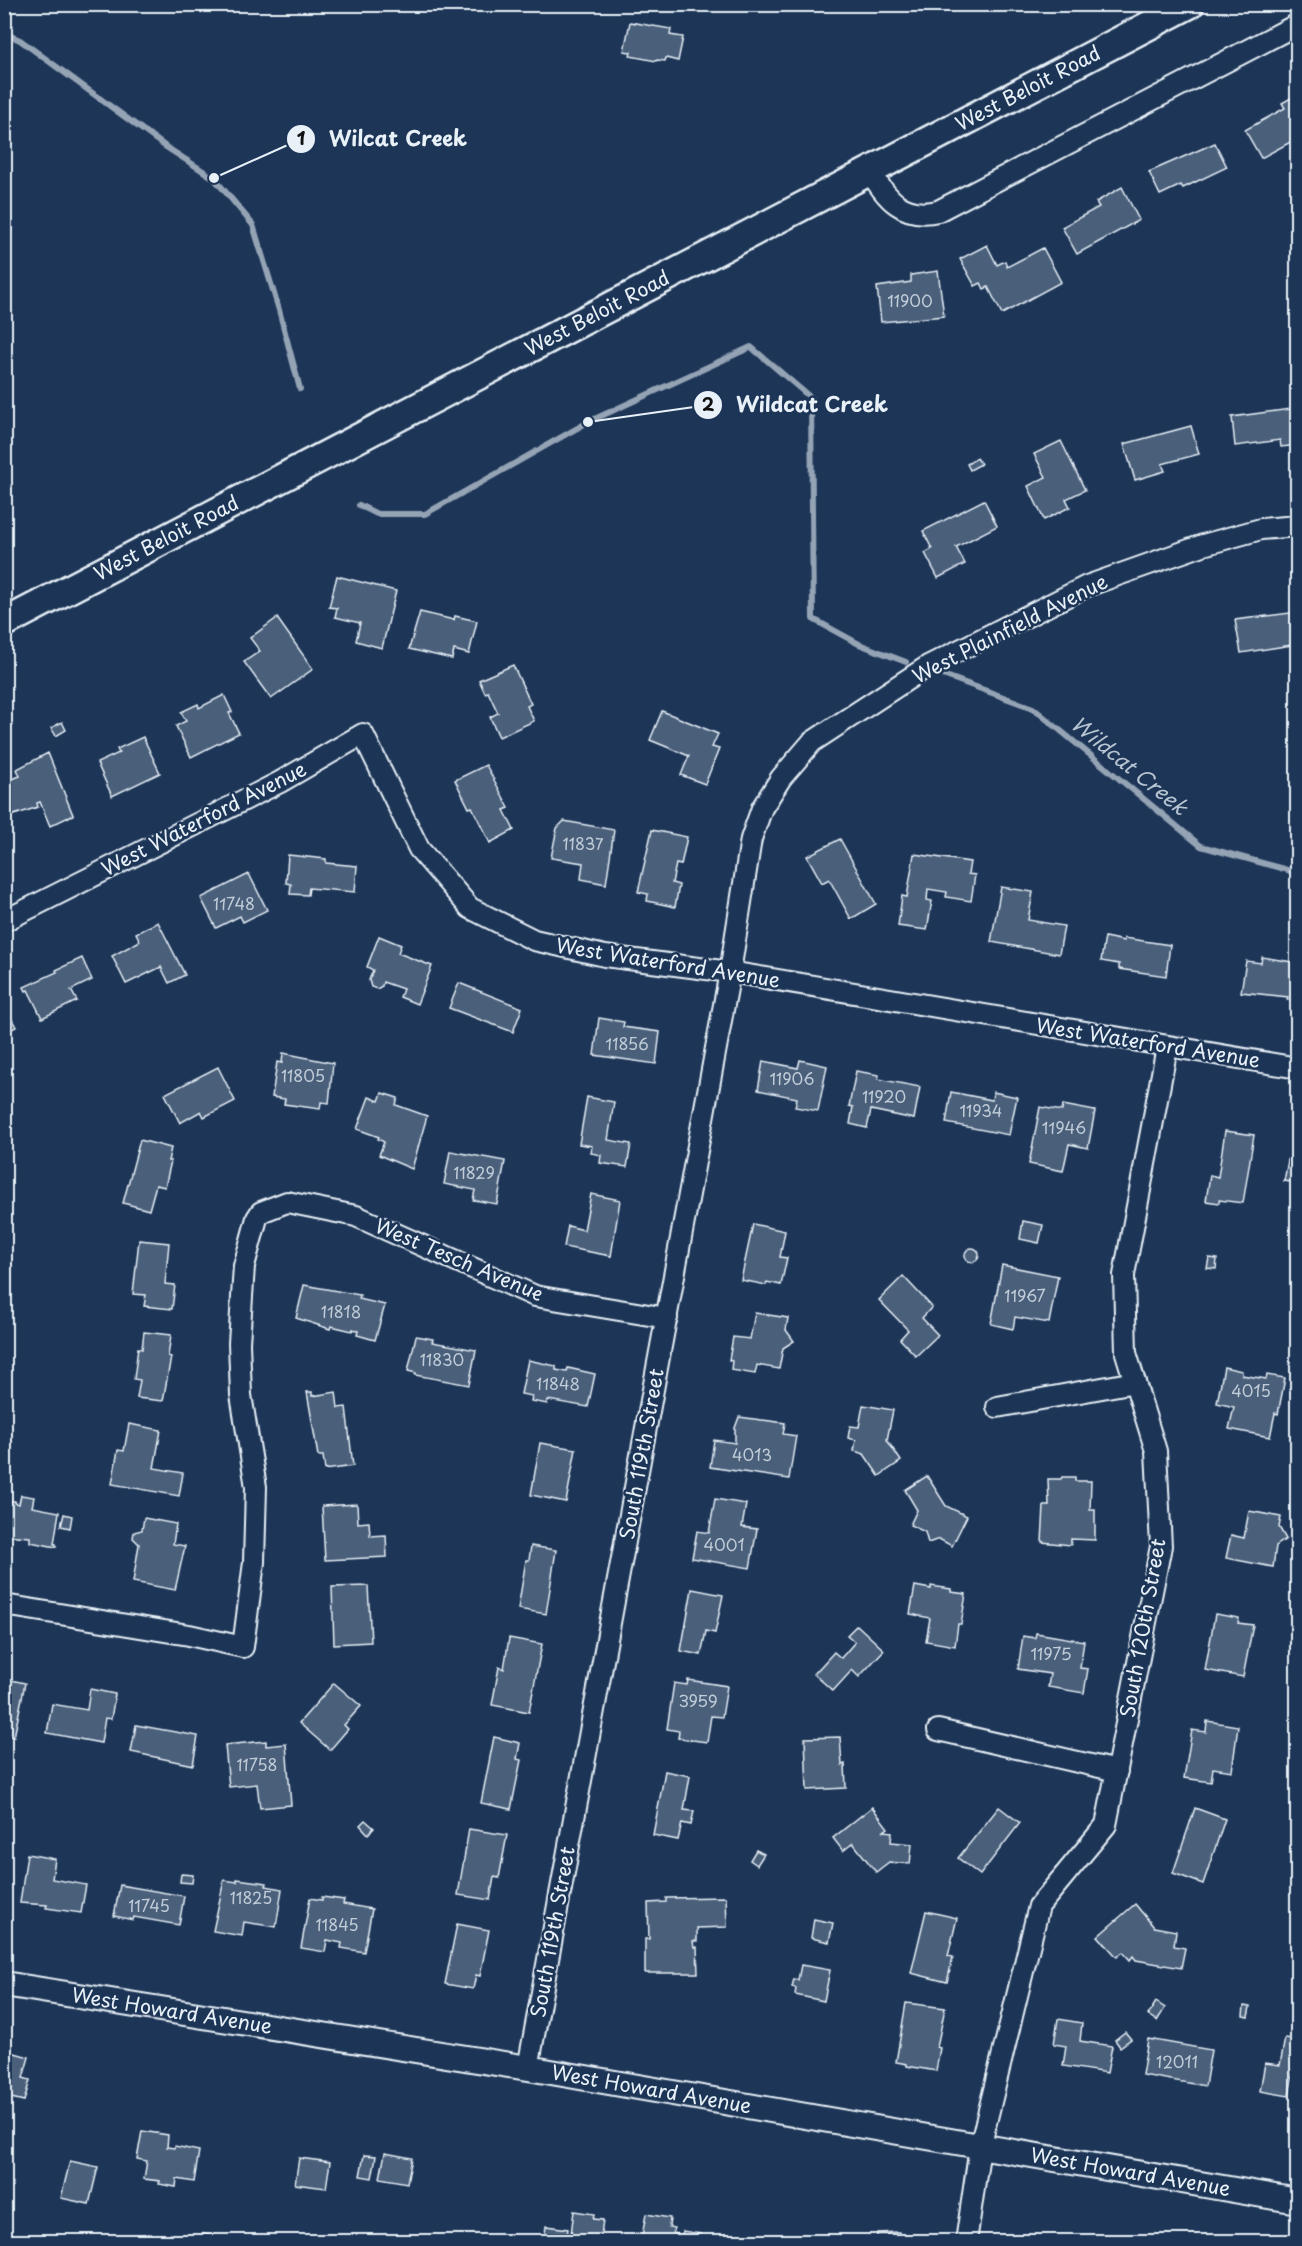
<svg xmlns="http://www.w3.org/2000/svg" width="1302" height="2246" font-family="'Playpen Sans',sans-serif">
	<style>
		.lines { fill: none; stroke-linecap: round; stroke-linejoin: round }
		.stream { stroke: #95a4b5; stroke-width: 6 }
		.building { fill: #495e7a; stroke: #e8f1f8; stroke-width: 1.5 }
		.minor-casing { stroke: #e8f1f8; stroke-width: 24 }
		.tertiary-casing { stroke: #e8f1f8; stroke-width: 28 }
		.secondary-casing { stroke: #e8f1f8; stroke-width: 32 }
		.minor { stroke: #1d3557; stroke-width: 20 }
		.tertiary { stroke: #1d3557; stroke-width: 24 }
		.secondary { stroke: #1d3557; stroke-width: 27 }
		.labels { text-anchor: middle; stroke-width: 5; stroke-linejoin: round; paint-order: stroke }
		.number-label { font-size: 16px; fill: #c0ccd8 }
		.street-label { font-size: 20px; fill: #e8f1f8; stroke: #1d3557 }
		.water-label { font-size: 21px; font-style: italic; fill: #b7c4d1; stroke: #1d3557 }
		.leader { fill: none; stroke: #e8f1f8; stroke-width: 2 }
		.callout-dot { fill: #e8f1f8; stroke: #1d3557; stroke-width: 2 }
		.mark-label { font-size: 18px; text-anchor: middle; font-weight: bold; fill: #111 }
		.callout-label { font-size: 21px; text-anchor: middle; font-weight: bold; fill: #e8f1f8; stroke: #1d3557; stroke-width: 5; stroke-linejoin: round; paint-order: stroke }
	</style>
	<rect width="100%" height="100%" fill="#1d3557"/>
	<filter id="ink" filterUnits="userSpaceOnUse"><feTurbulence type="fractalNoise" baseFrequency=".0167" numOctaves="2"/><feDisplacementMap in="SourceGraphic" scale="12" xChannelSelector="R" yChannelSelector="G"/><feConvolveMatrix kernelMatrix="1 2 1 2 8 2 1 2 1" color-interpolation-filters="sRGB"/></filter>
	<g filter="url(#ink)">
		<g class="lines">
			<g class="stream">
				<path d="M4 33 20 40 166 147 214 178 253 225 279 310 300 389"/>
				<path d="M359 505 377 514H425L588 422 751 347 811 398 813 619 859 644 906 662"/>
				<path d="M943 675 1033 708 1201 846 1298 873"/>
			</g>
		</g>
		<g class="building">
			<path d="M630 22 671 29 670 35 683 37 678 61 666 58 665 61 657 60 656 61 630 56 631 52 624 51Z"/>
			<path d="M1298 94V138L1261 158 1245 130 1285 108 1282 103Z"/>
			<path d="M1215 143 1227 167 1183 188 1181 185 1160 195 1149 172Z"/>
			<path d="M1122 187 1139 220 1077 254 1062 227 1099 207 1096 202Z"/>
			<path d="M987 245 997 265 1005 261 1007 267 1043 248 1061 282 1002 314 988 287 984 289 981 283 975 286 960 259Z"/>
			<path d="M938 271 944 316 881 322 877 287 911 282V275Z"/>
			<path d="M1298 408V445L1281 447 1280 440 1235 446 1232 417Z"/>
			<path d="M1191 426 1199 454 1162 464 1165 471 1135 480 1124 444Z"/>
			<path d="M1061 441 1085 490 1066 499 1070 507 1044 520 1028 486 1046 477 1034 454Z"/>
			<path d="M977 458 981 464 970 470 967 464Z"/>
			<path d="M984 500 997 526 956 547 965 564 938 578 925 553 932 549 923 531Z"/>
			<path d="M337 576 396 591 382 648 356 641 360 623 335 617 337 608 329 607Z"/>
			<path d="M420 612 454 620 455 616 477 621 469 654 454 650 452 659 409 649Z"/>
			<path d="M1298 612V644L1241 653 1235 620Z"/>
			<path d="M277 618 313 669 271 699 244 662 260 651 250 638Z"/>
			<path d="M513 665 531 704 527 706 534 721 499 737 490 717 498 713 488 692 485 693 479 680Z"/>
			<path d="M224 695 232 712 229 713 239 733 191 757 176 726 186 721 181 712 198 704 199 708Z"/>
			<path d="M662 711 718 734 712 747 719 749 705 784 681 775 689 756 650 740Z"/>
			<path d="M62 722 66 730 56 736 51 728Z"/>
			<path d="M143 737 160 773 112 796 97 763 119 753 117 749Z"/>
			<path d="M48 753 73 815 50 826 40 802 37 803 38 807 8 817 4 810V782L20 776 17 769Z"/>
			<path d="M486 765 509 808 504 810 514 830 490 843 472 807 469 808 455 780Z"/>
			<path d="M564 821 614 830 606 884 581 879 583 863 551 858 557 828Z"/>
			<path d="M652 830 687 837 681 865 676 864 672 883 679 885 675 907 647 901 648 894 638 892Z"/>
			<path d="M840 839 876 904 851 919 829 879 822 883 807 856Z"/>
			<path d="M914 854 970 862 968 874 975 875 971 901 946 897 947 892 928 889 927 900 932 901 927 930 898 926 902 896 907 897Z"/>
			<path d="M288 855 326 859V863L357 866 355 892 309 888 308 895 290 894 291 884 286 883Z"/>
			<path d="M249 874 267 910 243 922 240 916 216 928 201 898Z"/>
			<path d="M1001 887 1033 892 1028 920 1064 926 1059 954 991 942Z"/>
			<path d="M158 922 185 975 169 983 161 967 126 984 112 956 140 941 136 933Z"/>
			<path d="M379 936 401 945 398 953 432 966 417 1004 400 997 403 989 383 982 382 986 377 989 371 987 369 980 373 970 367 967Z"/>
			<path d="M1105 937 1124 941V938L1170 945 1166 976 1119 969V964L1101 961Z"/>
			<path d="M1262 957 1298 963V1001L1287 1000 1288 997 1241 992 1246 961 1261 963Z"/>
			<path d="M82 958 92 980 71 990 77 1001 42 1018 28 990 26 991 24 987 57 972 56 970Z"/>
			<path d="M459 983 522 1008 513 1032 449 1008Z"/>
			<path d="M4 1005 16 1027 4 1033Z"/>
			<path d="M599 1018 624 1022 623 1027 660 1032 656 1064 594 1055Z"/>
			<path d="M283 1053 333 1063 329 1103 321 1102 320 1109 284 1104 285 1099 272 1097 277 1062 282 1063Z"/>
			<path d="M800 1060 827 1066 818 1111 795 1107 797 1098 758 1090 763 1061 798 1068Z"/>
			<path d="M218 1067 235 1101 204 1117 201 1111 180 1123 165 1094Z"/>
			<path d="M856 1071 879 1075 878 1079 920 1087 914 1119 871 1110 867 1128 850 1124 853 1107 849 1106Z"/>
			<path d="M951 1092 992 1100 993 1092 1017 1097 1009 1135 946 1123Z"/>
			<path d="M382 1093 398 1098 396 1105 427 1116 412 1169 379 1155 384 1142 378 1139 379 1137 357 1129 369 1097 379 1101Z"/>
			<path d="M587 1097 614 1102 608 1140 631 1144 627 1167 600 1163 601 1155 591 1153 592 1146 579 1144Z"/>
			<path d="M1063 1105 1095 1111 1088 1148 1069 1144 1063 1171 1029 1164 1040 1107 1062 1111Z"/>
			<path d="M1225 1131 1254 1135 1243 1203 1219 1200V1203L1206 1201 1210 1175 1218 1177Z"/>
			<path d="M140 1140 171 1148 168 1161H171L165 1187 156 1185 149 1210 123 1203Z"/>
			<path d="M1290 1150 1298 1152V1183L1284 1181Z"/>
			<path d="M450 1151 505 1161 497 1204 473 1200 475 1190 444 1184Z"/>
			<path d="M591 1194 620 1200 611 1256 564 1247 568 1226 584 1230Z"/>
			<path d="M1023 1221 1043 1225 1039 1243 1020 1239Z"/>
			<path d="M753 1224 785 1231 780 1257 787 1258 781 1285 767 1282 766 1285 741 1280Z"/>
			<path d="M139 1240 169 1243 165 1284 175 1285 172 1309 144 1306 146 1295 133 1294Z"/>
			<circle cx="972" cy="1255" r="7"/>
			<path d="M1209 1258 1217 1259 1216 1269 1207 1268Z"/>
			<path d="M1002 1265 1058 1276 1049 1323 1015 1317 1013 1329 991 1324Z"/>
			<path d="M903 1276 932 1307 922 1318 938 1335 916 1356 900 1339 908 1330 879 1300Z"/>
			<path d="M304 1285 360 1295 359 1299 385 1305 375 1340 357 1335 358 1331 353 1329 352 1331 331 1326 330 1329 296 1318Z"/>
			<path d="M755 1313 788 1318 786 1330 794 1341 783 1348 779 1369 757 1365 755 1374 731 1370 732 1361 729 1360 733 1337 750 1339Z"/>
			<path d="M144 1332 171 1335 168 1356 171 1357 163 1401 137 1398 140 1380 134 1379 138 1348 142 1349Z"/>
			<path d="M416 1336 433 1339 432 1342 476 1350 469 1385 415 1375 416 1373 408 1371Z"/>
			<path d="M528 1360 556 1366V1370L567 1372 568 1368 595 1374 588 1407 548 1400 547 1404 531 1401 532 1396 521 1394Z"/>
			<path d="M1224 1367 1242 1371V1375L1266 1379 1267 1375 1285 1378 1278 1414 1275 1413 1270 1437 1229 1429 1234 1407 1217 1403Z"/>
			<path d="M307 1392H312V1396L336 1392 338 1408 346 1407 353 1466 325 1470 323 1456H318Z"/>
			<path d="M863 1405 893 1410 887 1440 901 1461 879 1476 864 1454 854 1451 856 1440 848 1438 850 1426 859 1427Z"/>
			<path d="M739 1417 785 1423 783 1434 796 1436 789 1479 710 1467 714 1440 735 1443V1428Z"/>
			<path d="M129 1424 161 1430 154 1468 183 1473 179 1496 112 1484 118 1450 124 1451Z"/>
			<path d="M540 1443 576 1449 566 1502 531 1495Z"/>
			<path d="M927 1476 946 1506 967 1516 952 1546 939 1539 928 1543 925 1532 910 1525 917 1510 905 1490Z"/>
			<path d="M1062 1477H1075V1481H1091L1090 1510H1095V1540L1071 1539V1545L1042 1542 1044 1506H1049L1048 1479H1061Z"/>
			<path d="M21 1495 34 1497 32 1507 59 1512 54 1544H56V1547L30 1542V1537L4 1535V1501H15V1503L19 1504Z"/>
			<path d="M715 1499 746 1504 742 1527 757 1529 750 1568 692 1558 697 1531 709 1533Z"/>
			<path d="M357 1504 358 1523 369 1522 370 1536 386 1535 387 1557 325 1560 322 1506Z"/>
			<path d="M1249 1511 1281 1517 1279 1527 1286 1539 1276 1546 1273 1567 1226 1558 1231 1535 1244 1538Z"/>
			<path d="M64 1514 72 1516 70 1528 61 1526Z"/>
			<path d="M144 1518 176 1524 173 1544 185 1546 175 1590 133 1582 139 1544 133 1538 134 1532 142 1530Z"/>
			<path d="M531 1546 556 1550 546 1614 518 1609 526 1560H529Z"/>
			<path d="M368 1586 371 1642 334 1644 332 1587Z"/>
			<path d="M915 1586 931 1589V1586L951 1589V1592L966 1594 961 1624H958L955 1646 926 1641 930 1618 910 1614Z"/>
			<path d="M692 1589 723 1595 715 1633 706 1631 701 1655 681 1651Z"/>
			<path d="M1215 1614 1239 1618 1238 1623 1253 1625 1243 1677 1205 1670Z"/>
			<path d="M857 1625 884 1650 859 1677 852 1670 833 1691 814 1674 834 1652 841 1658 855 1642 847 1635Z"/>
			<path d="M1036 1633 1084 1641 1080 1668 1088 1669 1084 1693 1048 1687 1050 1674 1018 1669 1023 1636 1035 1638Z"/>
			<path d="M509 1638 542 1644 529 1712 492 1705 499 1667 504 1669Z"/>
			<path d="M4 1672 7 1673 6 1679 25 1683 14 1737 4 1735Z"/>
			<path d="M688 1680 727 1686 722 1717 711 1716 707 1742 678 1738 679 1731 667 1729 674 1683 687 1685Z"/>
			<path d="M334 1683 361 1706 344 1725 348 1729 330 1750 299 1723Z"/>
			<path d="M90 1689 115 1694 111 1719 105 1718 101 1743 47 1733 52 1704 87 1710Z"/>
			<path d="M1207 1721 1238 1726 1232 1771 1213 1768 1211 1782 1184 1778 1192 1730 1206 1732Z"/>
			<path d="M136 1725 198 1736 193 1765 131 1752Z"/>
			<path d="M494 1737 520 1743 517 1759 521 1760 511 1809 481 1803Z"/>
			<path d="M840 1737 842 1765 845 1764 846 1788 807 1790 805 1738Z"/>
			<path d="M266 1741V1746L286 1744 291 1805 260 1808 257 1784 229 1787 225 1745Z"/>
			<path d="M665 1771 690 1776 684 1810 694 1811 691 1825 682 1823 678 1840 653 1835Z"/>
			<path d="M872 1807 888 1828 884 1831 892 1832 891 1842 912 1844 910 1864 889 1862 876 1872 853 1843 843 1851 833 1838Z"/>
			<path d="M999 1807 1020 1823 980 1875 958 1858Z"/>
			<path d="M1195 1808 1225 1819 1203 1884 1173 1873Z"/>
			<path d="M365 1820 374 1828 368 1834 360 1825Z"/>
			<path d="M469 1829 507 1835 499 1878 494 1877 490 1900 458 1895Z"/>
			<path d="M756 1850 764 1854 757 1865 750 1860Z"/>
			<path d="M27 1854 55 1859 52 1879 86 1885 81 1913 46 1908 47 1905 20 1903Z"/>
			<path d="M181 1874 193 1875 192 1883 180 1882Z"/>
			<path d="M237 1879 267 1883 266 1886 282 1889 276 1927 244 1922 242 1936 213 1931 224 1880 237 1882Z"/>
			<path d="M120 1885 184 1896 179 1925 134 1917 133 1920 114 1916Z"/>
			<path d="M322 1897 344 1900 343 1904 372 1909 364 1952 341 1948 342 1943 327 1940 325 1952 301 1948 310 1898 322 1900Z"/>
			<path d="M726 1897 727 1927 697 1928V1941H693L694 1947H697L698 1973H645V1939H649L648 1903 666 1902V1898Z"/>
			<path d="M1135 1904 1154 1927 1176 1931 1174 1946 1185 1948 1181 1968 1136 1960 1133 1956 1130 1960 1123 1952 1117 1957 1098 1936Z"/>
			<path d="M926 1911 957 1918 948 1956 953 1957 947 1982 911 1973Z"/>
			<path d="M814 1919 833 1923 829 1942 811 1938Z"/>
			<path d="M457 1924 489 1930 480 1976 476 1975 473 1989 445 1984Z"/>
			<path d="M801 1965 830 1970 824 2001 795 1995 796 1988 792 1987 794 1979 798 1980Z"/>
			<path d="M1156 2002 1165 2008 1157 2021 1148 2015Z"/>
			<path d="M906 2003 945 2008 937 2047 940 2048 936 2071 907 2066V2064L896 2062Z"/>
			<path d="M1244 2006 1250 2007 1248 2017 1243 2016Z"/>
			<path d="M1058 2019 1082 2023 1080 2041 1112 2046 1107 2073 1063 2066 1066 2046 1054 2044Z"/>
			<path d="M1125 2032 1131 2039 1120 2047 1115 2040Z"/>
			<path d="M1285 2038 1298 2040V2073L1293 2072 1289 2096 1260 2091 1265 2063 1280 2065Z"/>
			<path d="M1148 2039 1211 2050 1205 2086 1142 2075Z"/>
			<path d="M4 2050 29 2057 23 2078 30 2080 24 2101 11 2098 9 2106 4 2105Z"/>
			<path d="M142 2131 168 2135 167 2147 174 2148 175 2146 199 2151 194 2182 177 2179 176 2187 159 2184 160 2181 144 2179 147 2161 137 2159Z"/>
			<path d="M385 2153 412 2158 407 2183 380 2178Z"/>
			<path d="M364 2155 376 2156 372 2178 360 2176Z"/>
			<path d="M299 2158 330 2162 326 2188 295 2184Z"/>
			<path d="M70 2161 98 2167 89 2204 61 2198Z"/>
			<path d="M574 2211 594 2214 593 2219 603 2220 600 2242H570Z"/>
			<path d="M646 2214 670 2218 669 2227 674 2228 673 2233 682 2235 683 2231 701 2234 700 2242H641Z"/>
			<path d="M546 2226 568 2229 566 2242H544Z"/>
			<path d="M899 2232 900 2242H847L877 2240V2233Z"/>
			<path d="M202 2234 215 2236 214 2242H201Z"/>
		</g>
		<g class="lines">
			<g class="minor-casing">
				<g id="minor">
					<path d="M870 172C887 198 902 219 938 211L1298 24"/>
					<path d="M4 921 280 782 363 734 419 849 470 908 534 940 605 956 730 972 1298 1068"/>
					<path d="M997 1407 1135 1382"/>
					<path d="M4 1605 189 1635 243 1647 254 1562 256 1487 241 1395 239 1343 244 1266 257 1218 261 1212 287 1202 356 1216 535 1296 667 1318"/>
					<path d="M938 1730 1117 1771"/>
					<path d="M528 2068 730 972 751 839 762 808 781 778 812 742 928 666 1087 586 1203 545 1261 529 1298 526"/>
					<path d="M966 2242 980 2147 1039 1906 1106 1825 1161 1546 1156 1451 1126 1353 1124 1275 1167 1047"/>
				</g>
			</g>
			<g class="tertiary-casing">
				<g id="tertiary">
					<path id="s1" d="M4 1984 528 2068 1298 2201"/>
				</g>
			</g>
			<g class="secondary-casing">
				<g id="secondary">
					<path id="s2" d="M4 623 1190 4"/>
				</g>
			</g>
			<use href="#minor" class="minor"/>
			<use href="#tertiary" class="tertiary"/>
			<use href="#secondary" class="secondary"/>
		</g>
	</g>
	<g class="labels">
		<g class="number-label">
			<text x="910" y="307">11900</text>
			<text x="583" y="850">11837</text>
			<text x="234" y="910">11748</text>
			<text x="627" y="1050">11856</text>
			<text x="303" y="1082">11805</text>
			<text x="792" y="1085">11906</text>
			<text x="884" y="1103">11920</text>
			<text x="981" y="1117">11934</text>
			<text x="1064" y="1134">11946</text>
			<text x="474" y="1179">11829</text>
			<text x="1025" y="1302">11967</text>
			<text x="341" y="1318">11818</text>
			<text x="442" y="1366">11830</text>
			<text x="558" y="1390">11848</text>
			<text x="1251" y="1397">4015</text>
			<text x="752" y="1461">4013</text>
			<text x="724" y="1551">4001</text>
			<text x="1051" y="1660">11975</text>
			<text x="698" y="1707">3959</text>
			<text x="257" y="1771">11758</text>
			<text x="251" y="1904">11825</text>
			<text x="149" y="1912">11745</text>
			<text x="337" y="1931">11845</text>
			<text x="1177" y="2068">12011</text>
		</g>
		<g class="street-label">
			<text dy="7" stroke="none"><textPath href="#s2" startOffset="1155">West Beloit Road</textPath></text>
			<text dy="7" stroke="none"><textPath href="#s2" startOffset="669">West Beloit Road</textPath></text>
			<text dy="7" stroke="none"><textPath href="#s2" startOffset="183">West Beloit Road</textPath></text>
			<text transform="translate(1010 629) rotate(-27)" y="7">West Plainfield Avenue</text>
			<text transform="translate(204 819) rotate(-27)" y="7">West Waterford Avenue</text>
			<text transform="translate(668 963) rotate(9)" y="7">West Waterford Avenue</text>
			<text transform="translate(1148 1043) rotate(9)" y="7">West Waterford Avenue</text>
			<text transform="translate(459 1260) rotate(23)" y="7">West Tesch Avenue</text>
			<text transform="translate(642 1454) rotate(-80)" y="7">South 119th Street</text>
			<text transform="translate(1143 1628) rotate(-80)" y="7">South 120th Street</text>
			<text transform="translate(553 1932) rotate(-80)" y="7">South 119th Street</text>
			<text dy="7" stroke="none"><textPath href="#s1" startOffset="170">West Howard Avenue</textPath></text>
			<text dy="7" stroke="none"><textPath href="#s1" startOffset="656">West Howard Avenue</textPath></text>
			<text dy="7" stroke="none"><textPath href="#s1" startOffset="1142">West Howard Avenue</textPath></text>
		</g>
		<g class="water-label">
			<text transform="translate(1129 766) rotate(39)" y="7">Wildcat Creek</text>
		</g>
	</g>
	<path class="leader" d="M214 178L301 139M588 422L708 405"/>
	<g class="callout-dot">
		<circle cx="214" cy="178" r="6"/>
		<circle cx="588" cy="422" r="6"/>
		<circle cx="301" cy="139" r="15"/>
		<circle cx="708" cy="405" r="15"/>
	</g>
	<g class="mark-label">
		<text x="301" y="145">1</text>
		<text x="708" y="411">2</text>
	</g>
	<g class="callout-label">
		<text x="398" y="146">Wilcat Creek</text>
		<text x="812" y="412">Wildcat Creek</text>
	</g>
	<rect width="1302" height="2246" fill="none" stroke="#1d3557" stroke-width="24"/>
	<rect x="12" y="12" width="1278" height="2222" fill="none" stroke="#e8f1f8" stroke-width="2" filter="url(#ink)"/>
</svg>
